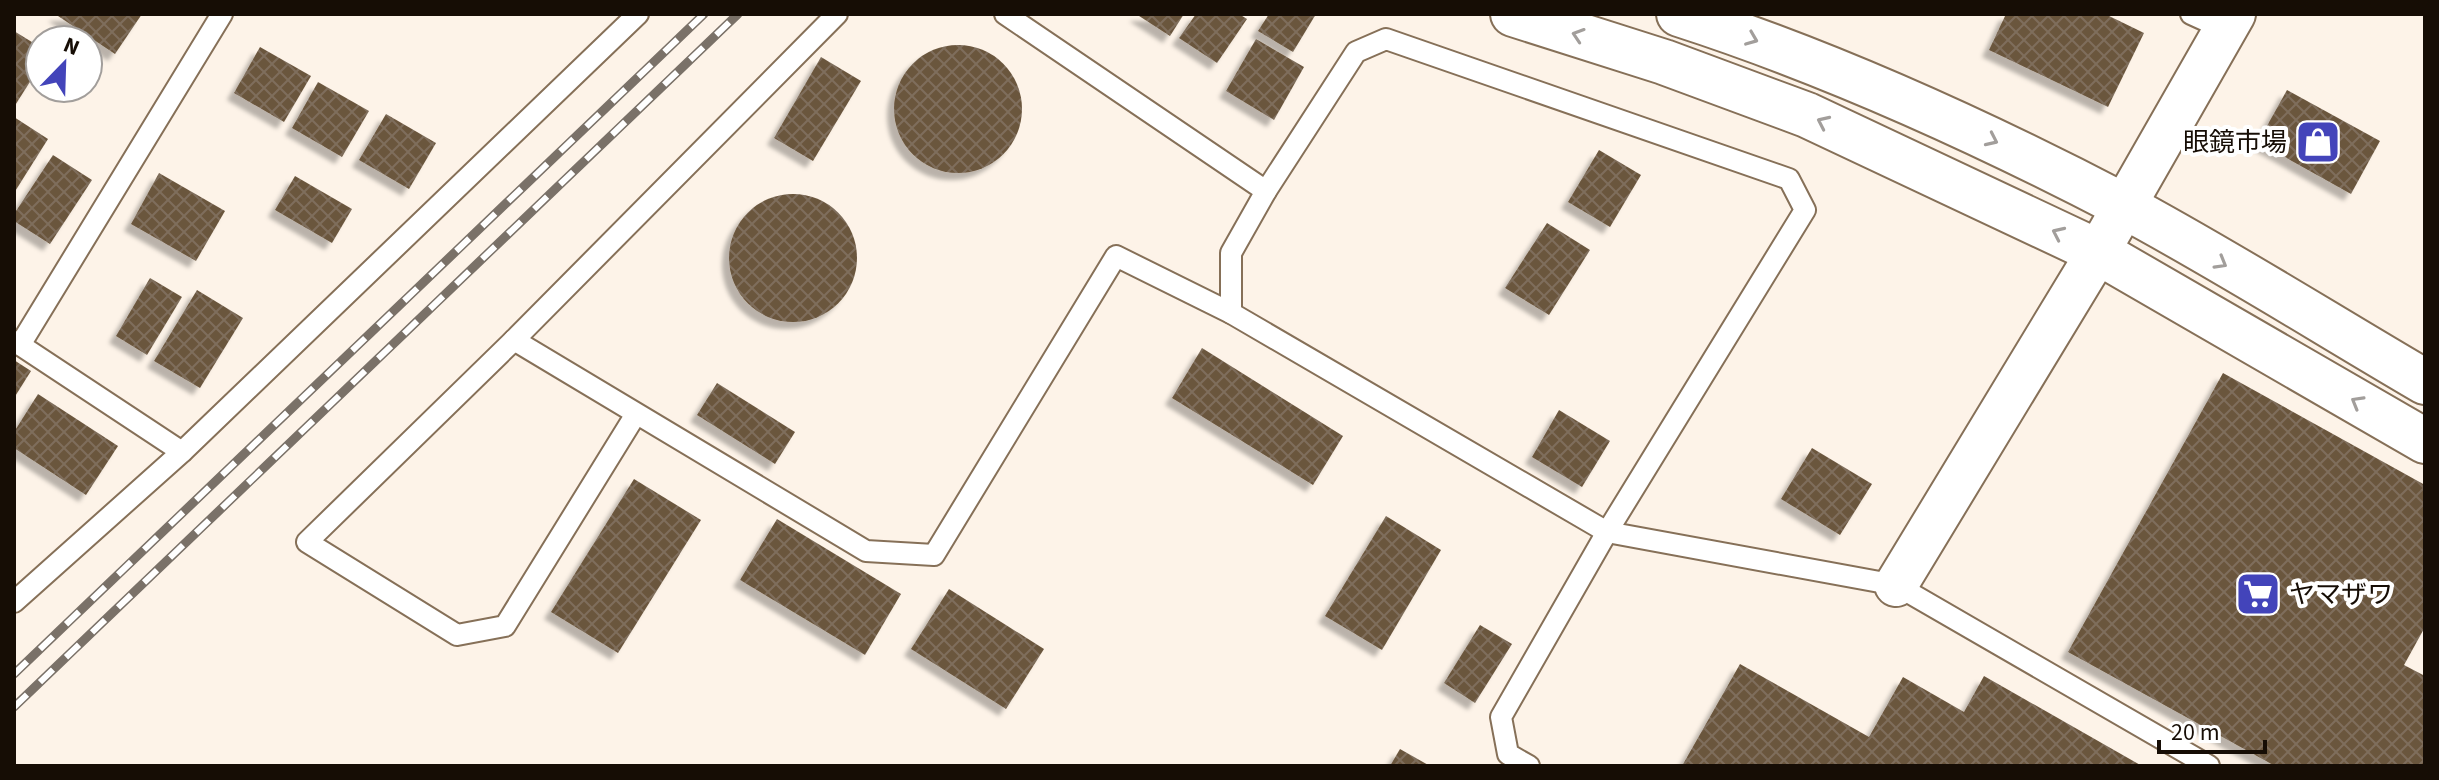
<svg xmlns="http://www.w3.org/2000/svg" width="2439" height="780" font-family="'Source Sans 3','Noto Sans JP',sans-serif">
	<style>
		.building { fill: url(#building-cross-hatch); filter: url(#shadow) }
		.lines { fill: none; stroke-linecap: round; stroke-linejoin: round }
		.lane-casing { stroke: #867058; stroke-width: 24 }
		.street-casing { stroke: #867058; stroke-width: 46 }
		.secondary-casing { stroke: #867058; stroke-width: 48 }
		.lane { stroke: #fff; stroke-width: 20 }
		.street { stroke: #fff; stroke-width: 42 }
		.secondary { stroke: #fff; stroke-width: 44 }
		.rail-casing { stroke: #7a7168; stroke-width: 9 }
		.rail { stroke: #fff; stroke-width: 6; stroke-dasharray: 18; stroke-linecap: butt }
		.oneway { stroke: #a29e9b }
		.labels { text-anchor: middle; stroke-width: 8; stroke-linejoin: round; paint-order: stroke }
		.poi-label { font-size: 26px; fill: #160d05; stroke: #fff; text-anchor: end }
	</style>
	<defs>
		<pattern id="building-cross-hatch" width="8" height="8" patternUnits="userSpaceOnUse" patternTransform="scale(2)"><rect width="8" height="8" fill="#6b563e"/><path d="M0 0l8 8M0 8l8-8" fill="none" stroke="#7e6e5c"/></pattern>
		<filter id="shadow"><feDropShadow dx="-7" dy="7" stdDeviation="2" flood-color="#0004"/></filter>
	</defs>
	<rect width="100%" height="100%" fill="#fdf3e8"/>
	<g class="building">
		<path d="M55 14H142L115 54Z"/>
		<path d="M1136 14H1184L1170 36Z"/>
		<path d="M1196 14H1239L1247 19 1217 63 1179 38Z"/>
		<path d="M1269 14H1316L1293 52 1258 31Z"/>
		<path d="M2006 14H2105L2144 33 2108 107 1989 50Z"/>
		<path d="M14 31 40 47V66L14 107Z"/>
		<path d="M1256 39 1304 67 1274 120 1226 91Z"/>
		<circle cx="958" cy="109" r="64"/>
		<path d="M260 47 311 76 284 122 234 93Z"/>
		<path d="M821 57 861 81 813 161 774 138Z"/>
		<path d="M318 82 369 111 342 157 292 128Z"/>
		<path d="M2287 90 2380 141 2351 194 2258 142Z"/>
		<path d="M386 114 436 143 409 189 359 160Z"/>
		<path d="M14 117 48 139 14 193Z"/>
		<path d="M1599 150 1641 175 1610 227 1568 202Z"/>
		<path d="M53 155 92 180 50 244 14 221V214Z"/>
		<path d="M159 173 225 211 196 261 131 224Z"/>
		<path d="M295 176 352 209 332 243 275 210Z"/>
		<circle cx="793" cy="258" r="64"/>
		<path d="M1547 223 1590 250 1549 315 1505 288Z"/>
		<path d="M150 278 182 297 147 355 116 336Z"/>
		<path d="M197 290 243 318 200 388 154 361Z"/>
		<path d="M1202 348 1343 436 1313 485 1172 398Z"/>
		<path d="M14 360 31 371 14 398Z"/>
		<path d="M2223 373 2425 485V627L2404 665 2425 676V766H2275L2068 652Z"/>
		<path d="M717 383 795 432 775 464 697 415Z"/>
		<path d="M38 394 118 446 86 495 14 448V432Z"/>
		<path d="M1559 410 1610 441 1582 487 1532 457Z"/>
		<path d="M1812 448 1872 484 1840 535 1781 499Z"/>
		<path d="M634 479 701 520 618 653 551 612Z"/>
		<path d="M1386 516 1441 550 1382 650 1325 616Z"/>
		<path d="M777 519 901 594 865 655 740 580Z"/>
		<path d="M949 589 1044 649 1006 709 911 649Z"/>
		<path d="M1480 625 1512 644 1475 703 1444 683Z"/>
		<path d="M1740 664 1869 737 1903 677 1964 712 1984 676 2142 766H1682Z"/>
		<path d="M1400 749 1430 766H1390Z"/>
	</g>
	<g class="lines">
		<g class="lane-casing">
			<g id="lane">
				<path d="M1005 14 1266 191 1231 253V313L1607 532 1896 585 2209 766"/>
				<path d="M2191 14 2224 29"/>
				<path d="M1266 191 1356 52 1386 39 1789 179 1805 210 1607 532 1501 717 1508 754 1529 766"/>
				<path d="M514 340 866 551 934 555 1116 256 1231 313"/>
				<path d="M14 341 182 452"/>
				<path d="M20 345 222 14"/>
				<path d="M636 414 505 626 457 635 307 542 514 340 837 14"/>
				<path d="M14 602 182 452 638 14"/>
			</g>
		</g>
		<g class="street-casing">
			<path id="street" d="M1896 585 2098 252 2234 14"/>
		</g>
		<g class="secondary-casing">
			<g id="secondary">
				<path d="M1513 14 1664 62 1807 115 2098 252 2425 441"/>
				<path d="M1679 14C1831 63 1980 131 2122 205 2225 260 2324 323 2425 382"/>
			</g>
		</g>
		<use href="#lane" class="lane"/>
		<use href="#street" class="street"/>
		<use href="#secondary" class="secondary"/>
		<g class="rail-casing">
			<g id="rail">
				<path d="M14 674 704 14"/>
				<path d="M14 707 738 14"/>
			</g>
		</g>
		<use href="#rail" class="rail"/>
	</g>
	<defs><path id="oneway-chevron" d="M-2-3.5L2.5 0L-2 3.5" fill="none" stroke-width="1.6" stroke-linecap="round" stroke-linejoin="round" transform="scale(2)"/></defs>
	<g class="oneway">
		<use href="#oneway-chevron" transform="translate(1578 35) rotate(-162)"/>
		<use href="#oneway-chevron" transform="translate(1752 39) rotate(22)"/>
		<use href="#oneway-chevron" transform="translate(1823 122) rotate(-155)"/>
		<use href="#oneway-chevron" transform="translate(1992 140) rotate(25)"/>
		<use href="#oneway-chevron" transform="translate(2058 233) rotate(-155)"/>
		<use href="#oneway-chevron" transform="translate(2221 263) rotate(30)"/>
		<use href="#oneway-chevron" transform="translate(2357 402) rotate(-150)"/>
	</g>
	<defs>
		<g id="shop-square" transform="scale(2.3)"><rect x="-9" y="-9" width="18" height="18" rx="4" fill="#4344ba" stroke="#fff"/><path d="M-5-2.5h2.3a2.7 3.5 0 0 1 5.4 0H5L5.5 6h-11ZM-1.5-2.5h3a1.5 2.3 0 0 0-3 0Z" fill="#fff"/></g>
		<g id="supermarket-square" transform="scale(2.3)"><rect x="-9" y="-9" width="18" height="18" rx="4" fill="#4344ba" stroke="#fff"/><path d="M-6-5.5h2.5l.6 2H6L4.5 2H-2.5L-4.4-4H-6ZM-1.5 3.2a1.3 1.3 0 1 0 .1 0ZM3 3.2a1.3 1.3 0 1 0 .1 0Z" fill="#fff"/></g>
	</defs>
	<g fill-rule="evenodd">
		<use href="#shop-square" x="2318" y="142"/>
		<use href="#supermarket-square" x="2258" y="594"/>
	</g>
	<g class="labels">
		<g class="poi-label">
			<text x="2287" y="151">眼鏡市場</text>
			<text x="2289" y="603" text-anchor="start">ヤマザワ</text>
		</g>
	</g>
	<rect width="2439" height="780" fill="none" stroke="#160d05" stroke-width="32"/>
	<g transform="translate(64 64) rotate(23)"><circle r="38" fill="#ffffff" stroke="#a29e9b" stroke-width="2"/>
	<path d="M0-6L14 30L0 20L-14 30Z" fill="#4344ba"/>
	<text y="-12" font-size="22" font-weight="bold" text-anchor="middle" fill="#160d05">N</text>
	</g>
	<path d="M2159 740v12h106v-12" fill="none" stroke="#160d05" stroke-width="4"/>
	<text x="2171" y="740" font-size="24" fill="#160d05" stroke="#ffffff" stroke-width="6" paint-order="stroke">20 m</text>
</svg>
